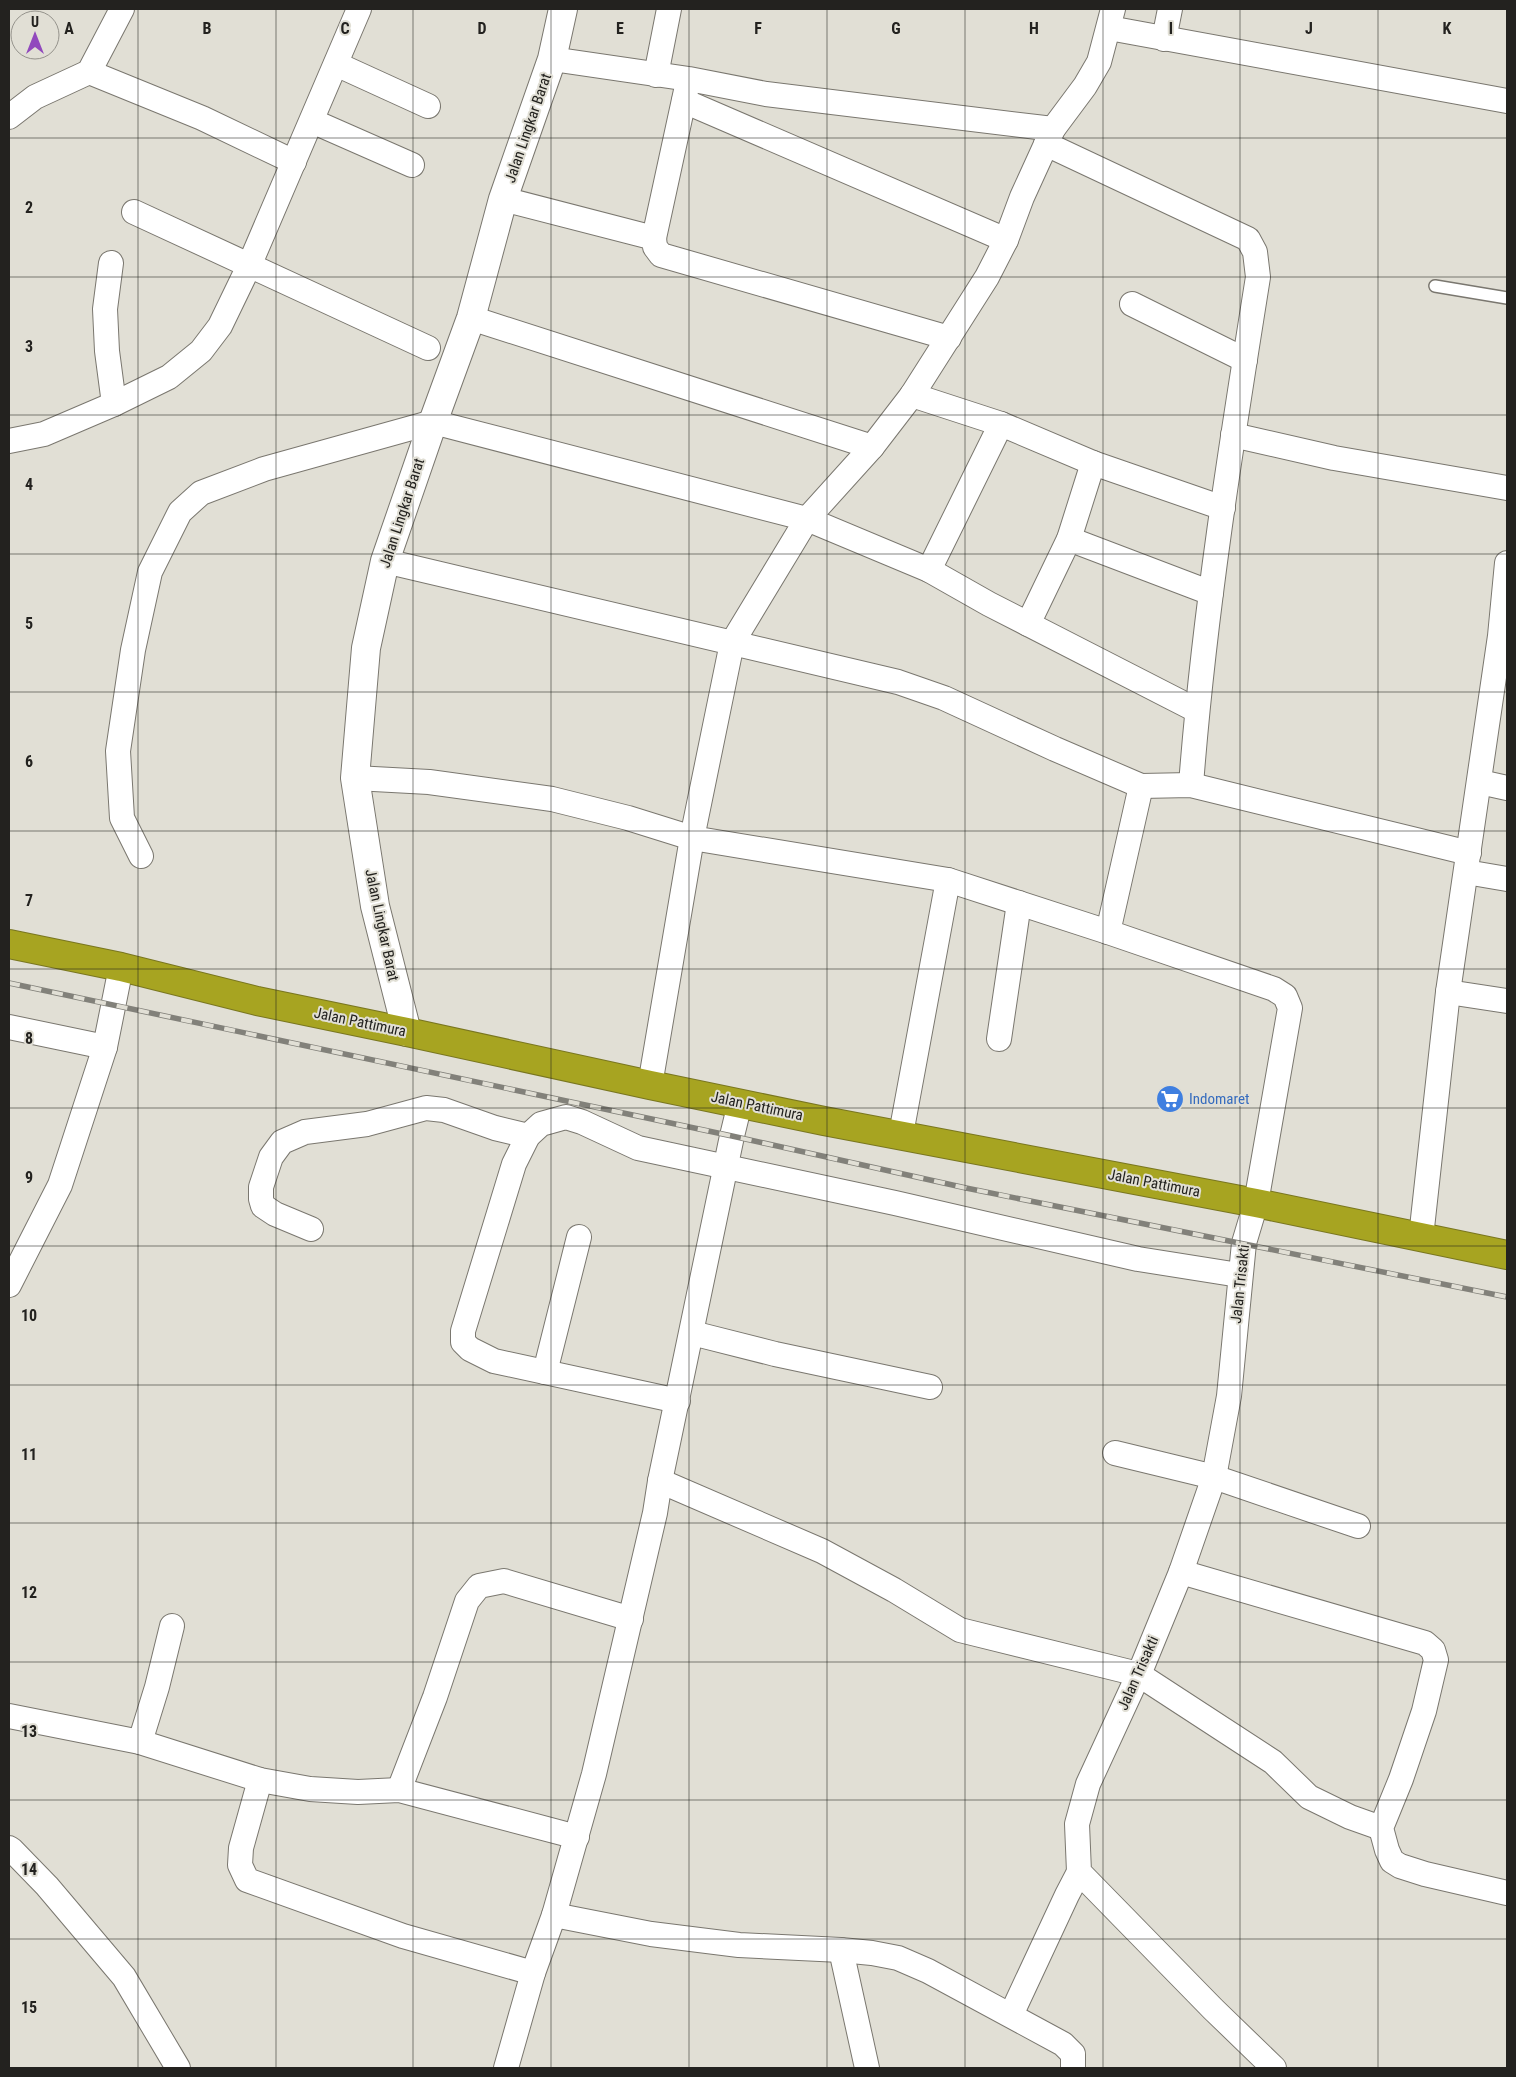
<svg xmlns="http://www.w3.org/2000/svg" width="1516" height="2077" font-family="'Roboto Condensed',sans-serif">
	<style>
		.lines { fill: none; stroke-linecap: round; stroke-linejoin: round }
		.lane-casing { stroke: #7a776f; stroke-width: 14 }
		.street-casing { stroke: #7a776f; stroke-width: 26 }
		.secondary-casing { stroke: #7a776f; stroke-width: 30 }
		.highway-casing { stroke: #797620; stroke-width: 30 }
		.lane { stroke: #fff; stroke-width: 11 }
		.street { stroke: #fff; stroke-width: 24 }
		.secondary { stroke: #fff; stroke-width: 28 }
		.highway { stroke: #a7a421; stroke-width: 28 }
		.rail-casing { stroke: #82817a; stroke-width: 5.5 }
		.rail { stroke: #e1dfd5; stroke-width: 4; stroke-dasharray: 11; stroke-linecap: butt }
		.grid { fill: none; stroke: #23221f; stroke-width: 1; stroke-opacity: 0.55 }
		.labels { text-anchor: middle; stroke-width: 4; stroke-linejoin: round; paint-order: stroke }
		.street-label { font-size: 15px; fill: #23221f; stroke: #e1dfd5 }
		.shop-label { font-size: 15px; fill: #366cbe; stroke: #e1dfd5; text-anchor: start }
		.grid-label { font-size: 16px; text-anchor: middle; font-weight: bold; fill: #23221f; stroke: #e1dfd5; stroke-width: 4; stroke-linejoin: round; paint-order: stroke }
	</style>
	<rect width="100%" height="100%" fill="#e1dfd5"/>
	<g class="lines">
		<g class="lane-casing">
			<path id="lane" d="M1435 286 1507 298"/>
		</g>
		<g class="street-casing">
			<g id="street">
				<path d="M1109 28 1507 101"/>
				<path d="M1164 39 1170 9"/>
				<path d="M552 59 689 79 766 94 1053 129"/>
				<path d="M336 64 428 106"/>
				<path d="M89 72 202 118 294 162"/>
				<path d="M656 75 669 9"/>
				<path d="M684 101 1006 240"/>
				<path d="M9 117 35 97 89 72 122 9"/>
				<path d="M312 121 412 165"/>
				<path d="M1046 144 1248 239 1255 252 1258 277C1231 446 1204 615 1191 785"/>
				<path d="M503 199 654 238 655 247 661 255 949 338"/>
				<path d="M134 212 428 348"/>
				<path d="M654 238 687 86"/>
				<path d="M111 263 105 309 107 351 114 404"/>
				<path d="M1132 304 1245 360"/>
				<path d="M471 318 872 447"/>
				<path d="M912 395 1001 424 1093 463 1223 508"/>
				<path d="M1233 435 1334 458 1507 488"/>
				<path d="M9 441 44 434 114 404 169 377 201 351 220 326 249 266 359 9"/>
				<path d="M1069 539 1211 593"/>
				<path d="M385 561 898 682 944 698 1055 749 1141 786 1191 785 1469 853"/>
				<path d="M929 570 1001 424"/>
				<path d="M1028 624 1069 539 1093 463"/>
				<path d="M355 778 429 782 552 799 628 818 692 838 948 880 1108 932 1274 989 1285 996 1290 1008 1256 1203 1244 1243 1229 1396 1214 1477 1181 1572 1142 1667 1088 1784 1077 1824 1079 1872 1213 2009 1274 2068"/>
				<path d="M1480 782 1507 788"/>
				<path d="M141 856 122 818 118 751 133 650 150 572 180 512 201 493 264 469 433 422 807 519 929 570 989 604 1196 710"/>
				<path d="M1466 872 1507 879"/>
				<path d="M1108 932 1141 786"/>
				<path d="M1448 992 1507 1001"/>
				<path d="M9 1027 105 1047"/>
				<path d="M999 1039 1019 903"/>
				<path d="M650 1085 692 838 732 643 807 519 872 447 912 395 987 277 1006 240 1022 197 1053 129 1085 86 1099 62 1113 9"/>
				<path d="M901 1134 948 880"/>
				<path d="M311 1229 275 1214 263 1206 261 1199V1187L271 1157 282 1142 305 1132 367 1124 426 1108 444 1110 495 1128 528 1136"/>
				<path d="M1421 1237 1448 992 1500 636 1507 563"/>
				<path d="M9 1285 60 1185 105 1047 121 967"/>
				<path d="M692 1333 775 1354 930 1387"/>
				<path d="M545 1372 579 1237"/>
				<path d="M678 1401 494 1361 470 1349 463 1342V1331L514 1164 528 1136 541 1124 566 1117 582 1122 638 1148 895 1203 1138 1259 1239 1275"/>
				<path d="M1115 1453 1214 1477 1358 1526"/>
				<path d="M660 1481 822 1551 894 1590 960 1630 1138 1674 1273 1762 1309 1797 1350 1817 1381 1828"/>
				<path d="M1181 1572 1425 1643 1433 1650 1436 1660 1424 1711 1401 1779 1381 1828 1387 1850 1392 1861 1400 1866 1425 1874 1507 1893"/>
				<path d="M9 1716 140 1742 260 1780 310 1789 358 1792 399 1790 577 1837"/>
				<path d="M140 1742 157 1687 172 1626"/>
				<path d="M260 1780 241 1848 240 1865 247 1880 403 1936 533 1973"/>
				<path d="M399 1790 435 1697 467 1601 479 1586 504 1581 631 1619"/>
				<path d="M9 1848 12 1850 47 1886 124 1977 178 2068"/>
				<path d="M554 1915 651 1934 739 1945 841 1950 872 1953 898 1958 928 1971 1063 2044 1073 2054V2068"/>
				<path d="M841 1950 867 2068"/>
				<path d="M1011 2015 1067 1895 1079 1872"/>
				<path d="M506 2068 533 1973 554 1915 594 1774 655 1513 660 1481 732 1136 740 1103"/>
			</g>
		</g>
		<g class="secondary-casing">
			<path id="secondary" d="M407 1032 375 906 355 778 366 648 385 561 433 422 471 318 503 199 552 59 563 9"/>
		</g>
		<g class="highway-casing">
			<path id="highway" d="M9 944 121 967 257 1001 407 1032 650 1085 824 1121 1256 1203 1507 1255"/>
		</g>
		<use href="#lane" class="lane"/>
		<use href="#street" class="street"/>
		<use href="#secondary" class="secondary"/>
		<use href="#highway" class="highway"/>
		<g class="rail-casing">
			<path id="rail" d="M9 983 732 1136 966 1188 1507 1297"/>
		</g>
		<use href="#rail" class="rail"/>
	</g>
	<path class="grid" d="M138 9V2068M276 9V2068M413 9V2068M551 9V2068M689 9V2068M827 9V2068M965 9V2068M1103 9V2068M1240 9V2068M1378 9V2068M9 138H1507M9 277H1507M9 415H1507M9 554H1507M9 692H1507M9 831H1507M9 969H1507M9 1108H1507M9 1246H1507M9 1385H1507M9 1523H1507M9 1662H1507M9 1800H1507M9 1939H1507"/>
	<defs>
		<g id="supermarket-disc" transform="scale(1.4375)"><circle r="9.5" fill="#3f7fe0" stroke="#e1dfd5"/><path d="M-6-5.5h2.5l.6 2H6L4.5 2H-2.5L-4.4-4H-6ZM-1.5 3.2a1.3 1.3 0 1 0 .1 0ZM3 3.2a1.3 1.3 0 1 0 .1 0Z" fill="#fff"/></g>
	</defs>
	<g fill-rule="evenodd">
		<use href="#supermarket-disc" x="1170" y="1099"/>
	</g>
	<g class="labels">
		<g class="street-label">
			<text transform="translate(528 128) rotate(-71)" y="5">Jalan Lingkar Barat</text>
			<text transform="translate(402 513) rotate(-72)" y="5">Jalan Lingkar Barat</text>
			<text transform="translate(382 925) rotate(78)" y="5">Jalan Lingkar Barat</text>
			<text transform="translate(360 1022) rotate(12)" y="5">Jalan Pattimura</text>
			<text transform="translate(757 1106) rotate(12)" y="5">Jalan Pattimura</text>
			<text transform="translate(1154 1183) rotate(11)" y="5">Jalan Pattimura</text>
			<text transform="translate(1240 1284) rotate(-84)" y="5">Jalan Trisakti</text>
			<text transform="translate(1138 1673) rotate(-66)" y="5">Jalan Trisakti</text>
		</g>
		<g class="shop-label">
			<text x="1189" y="1104">Indomaret</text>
		</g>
	</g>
	<g class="grid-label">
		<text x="69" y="34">A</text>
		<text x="207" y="34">B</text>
		<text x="345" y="34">C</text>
		<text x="482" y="34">D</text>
		<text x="620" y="34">E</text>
		<text x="758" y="34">F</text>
		<text x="896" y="34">G</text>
		<text x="1034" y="34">H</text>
		<text x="1171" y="34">I</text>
		<text x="1309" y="34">J</text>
		<text x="1447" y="34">K</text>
		<text x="29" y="213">2</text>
		<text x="29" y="352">3</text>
		<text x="29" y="490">4</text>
		<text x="29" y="629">5</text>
		<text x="29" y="767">6</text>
		<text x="29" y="906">7</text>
		<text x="29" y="1044">8</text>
		<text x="29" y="1183">9</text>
		<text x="29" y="1321">10</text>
		<text x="29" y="1460">11</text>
		<text x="29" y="1598">12</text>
		<text x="29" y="1737">13</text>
		<text x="29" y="1875">14</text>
		<text x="29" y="2013">15</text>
	</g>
	<rect width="1516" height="2077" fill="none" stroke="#23221f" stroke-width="20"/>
	<g transform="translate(35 35)"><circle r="24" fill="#e1dfd5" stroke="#95938c"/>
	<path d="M0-4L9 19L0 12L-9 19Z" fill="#9149bd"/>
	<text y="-8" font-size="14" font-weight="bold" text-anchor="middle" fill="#23221f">U</text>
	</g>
</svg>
